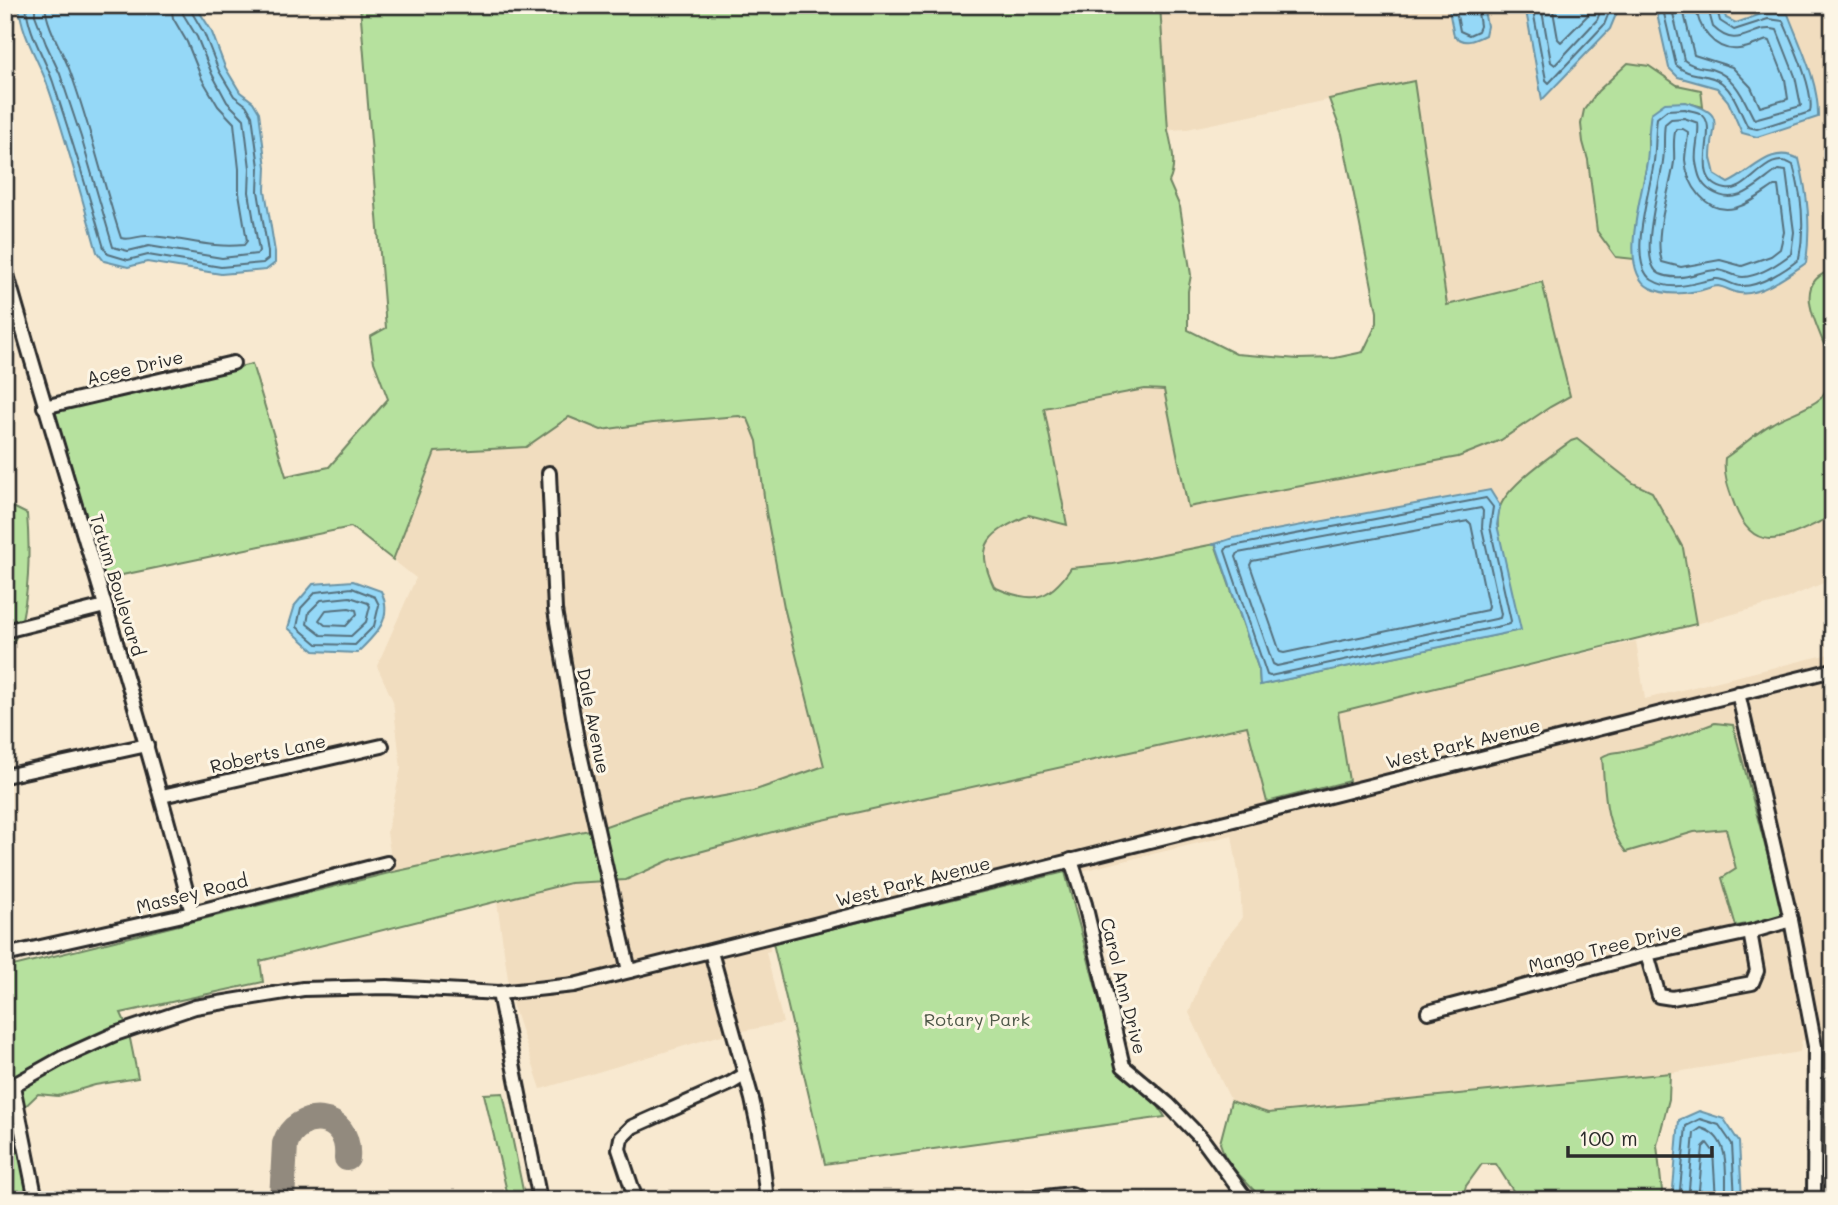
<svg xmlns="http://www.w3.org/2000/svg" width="1838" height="1205" font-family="Mali,sans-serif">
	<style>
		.built { fill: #f1ddbf; fill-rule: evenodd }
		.green { fill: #b6e19e; stroke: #708664; stroke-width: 2 }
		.water { fill: #95d8f7; stroke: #6b93a5; stroke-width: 2 }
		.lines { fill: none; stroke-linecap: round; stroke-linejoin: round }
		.shore { stroke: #55707d; stroke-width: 2 }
		.taxiway { stroke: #928a7e; stroke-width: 26 }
		.minor-casing { stroke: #2b2b2b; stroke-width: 18 }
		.minor { stroke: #fcf5e5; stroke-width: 12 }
		.labels { text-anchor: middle; stroke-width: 6; stroke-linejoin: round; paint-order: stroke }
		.street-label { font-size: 18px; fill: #2b2b2b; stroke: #fcf5e5 }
		.park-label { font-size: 18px; fill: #4e5848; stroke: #fcf5e5 }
	</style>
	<rect width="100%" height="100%" fill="#f8e9d0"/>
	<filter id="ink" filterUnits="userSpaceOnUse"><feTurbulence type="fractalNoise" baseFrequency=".0143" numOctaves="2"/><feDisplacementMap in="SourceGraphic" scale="14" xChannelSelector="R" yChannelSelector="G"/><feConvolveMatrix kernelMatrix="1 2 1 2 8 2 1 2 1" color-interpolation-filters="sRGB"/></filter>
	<g filter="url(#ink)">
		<g class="built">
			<path d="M1160 5H1448L1451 28 1487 26 1483 5H1525L1542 100 1610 29 1620 5H1655L1669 68 1717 88 1728 101 1742 133 1817 117 1818 101 1810 71 1788 14 1767 12 1736 23 1726 18 1722 5H1833V270L1828 271 1822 339 1830 359 1831 379 1821 398 1760 431 1725 458 1724 469 1738 513 1795 535 1833 516V579L1778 602 1696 624 1683 548 1652 492 1633 483 1548 458 1525 476 1500 506 1489 490 1233 538 1212 545 1113 564 1072 568 1056 588 1046 594 1027 599 994 588 989 575 986 559 987 540 994 533 1029 515 1067 525 1044 408 1145 389 1164 390 1189 507 1550 407 1570 396 1447 305 1414 82 1187 129 1168 130ZM1648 66 1677 85 1701 90 1703 107 1715 136 1711 158 1715 175 1728 183 1744 175 1774 153 1805 263 1785 278 1741 294 1718 286 1680 294 1637 275 1634 259H1630L1597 231 1588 160 1583 142Z"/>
			<path d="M739 416 748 419 757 441 766 512 784 607 825 766 753 791 660 807 603 827 393 872 387 832 401 768 393 701 377 666 416 578 393 560 435 452 526 447 569 417 601 430 653 423Z"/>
			<path d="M1636 641 1645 699 1833 653V665L574 980 509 986 497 902 570 883 626 880 670 860 787 828 1248 726 1337 712Z"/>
			<path d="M1833 676V1049L1817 1043 1802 1040 1800 1052 1670 1073 1268 1113 1231 1101 1189 1013 1209 959 1242 919 1240 884 1232 835 1069 874 1065 868ZM1715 723 1783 916 1736 869 1726 829 1694 832 1626 852 1615 840 1606 806 1602 757 1608 752 1626 751 1686 735Z"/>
			<path d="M769 943 770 951 766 952 783 1023 718 1036 541 1089 510 997 630 976Z"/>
		</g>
		<g class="green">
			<path d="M360 5H1160L1168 130C1172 147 1177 166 1169 182L1180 207 1191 275 1188 291V330L1236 354 1298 359 1335 358 1363 352 1377 323V312L1342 134 1329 99 1414 81 1447 305 1542 282 1570 396 1550 407 1501 440 1458 457 1188 507 1164 390 1145 389 1044 408 1067 525 1029 515C990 533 973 542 994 587 1030 603 1048 603 1071 568L1113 564 1215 544 1259 670 1260 685 1520 630C1516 600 1490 533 1500 507 1508 485 1552 455 1571 441L1577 439 1633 483 1652 492 1683 548 1696 624 1338 712 1349 781 1267 802 1247 726 787 828 670 860 626 880 570 883 260 961 263 982 121 1013 126 1024 5 1084V968L393 872 603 827 660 807 753 791 824 766 784 607 766 512 757 441 748 419 739 416 653 423 601 430 569 417 526 447 435 452 393 560 351 527 103 579 51 411 252 364 286 476 329 467 388 399 374 362 370 337 386 328Z"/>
			<path d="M1628 63 1649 66 1677 85 1701 90 1703 107 1685 102 1648 133V158L1635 228 1634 259 1616 257 1597 231 1588 160 1583 142 1581 124 1584 110 1598 91Z"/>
			<path d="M1833 270V516C1794 532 1756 563 1735 506 1729 490 1723 475 1725 458 1742 447 1756 432 1773 423 1787 414 1809 409 1821 398 1824 394 1830 383 1831 379 1838 348 1778 285 1833 270Z"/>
			<path d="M5 503 27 514C30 552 30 590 20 627 16 639 9 650 5 663Z"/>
			<path d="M1715 723 1733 725 1784 917 1736 926 1722 878 1736 869 1726 829 1694 832 1626 852C1604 827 1605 789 1602 757 1610 751 1619 753 1629 750 1658 744 1687 734 1715 723Z"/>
			<path d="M1065 872 1117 1067 1158 1106 1165 1117 825 1164 773 943Z"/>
			<path d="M129 1034 138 1078 95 1085 58 1096 38 1094 14 1117 32 1200H5V1096L64 1063Z"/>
			<path d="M1670 1073 1669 1099 1657 1145 1662 1191 1660 1200H1519L1496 1164H1482L1466 1186 1462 1200H1263L1227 1162 1220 1143 1231 1101 1268 1113Z"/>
			<path d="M503 1093 525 1200H509L484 1094Z"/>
		</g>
		<g class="water">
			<path d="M19 5H195L211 30 225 67 240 92 253 102 259 112 266 167 265 190 275 252V263L266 270 221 274 147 262 128 267 104 261 97 252C81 195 66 137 46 81 36 56 21 33 19 5Z"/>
			<path d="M1448 5H1483L1487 26 1485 35C1473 41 1465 45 1454 36Z"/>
			<path d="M1525 5H1620L1610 29 1542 100Z"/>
			<path d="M1655 5H1722L1726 18 1736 23 1767 12 1788 14C1800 46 1819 82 1818 117L1757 137 1742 133 1728 101 1717 88 1678 77 1669 68Z"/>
			<path d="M1685 102C1729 114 1711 124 1711 158 1712 163 1714 169 1715 175L1728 183C1754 171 1770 144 1799 159 1808 196 1811 226 1806 263 1790 274 1759 297 1739 293 1732 292 1725 287 1718 286 1712 286 1704 290 1698 291 1683 294 1664 295 1650 288 1616 270 1644 191 1647 161 1649 145 1648 129 1651 113L1665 103Z"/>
			<path d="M1490 490 1500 506 1497 525 1521 630 1260 685 1259 670 1216 545H1212L1233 538Z"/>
			<path d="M353 581 381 591C394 619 376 634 357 653L314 651 288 628 295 605 313 584Z"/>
			<path d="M1699 1111 1724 1119 1739 1142 1742 1200H1672L1679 1120Z"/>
		</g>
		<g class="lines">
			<g class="shore">
				<path d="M26 5C28 33 44 56 53 82 71 137 88 192 104 248L108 254 128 260 148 255 221 267 263 263 268 259V252L258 191 259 167 252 115 246 105 234 96 219 71 204 33 191 11 190 5"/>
				<path d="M35 5V15L46 44 60 74 81 137 113 247 128 251 149 246 222 258 257 254 259 251 249 192 250 168 244 119 227 102 212 74 197 37 183 14 181 5"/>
				<path d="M45 5C47 29 62 49 70 71 90 125 103 183 121 238 131 241 138 235 148 236 182 237 209 249 244 245L247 241 239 193V169L234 123 218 106 202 79 187 42 173 18 171 5"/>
				<path d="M1455 5 1460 31 1469 35 1478 31 1480 26 1477 5"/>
				<path d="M1532 5 1546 80 1549 83 1604 25 1612 5"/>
				<path d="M1541 5 1551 62 1555 65 1597 20 1603 5"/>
				<path d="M1552 5 1558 39 1561 42 1588 15 1592 5"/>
				<path d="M1662 5 1676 65C1689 78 1709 72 1722 83 1736 95 1740 113 1748 127L1757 129 1810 112C1815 91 1792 42 1783 21L1768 19 1734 30 1720 21 1716 5"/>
				<path d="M1671 5 1684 60C1692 67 1701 67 1711 69 1736 77 1743 98 1754 119L1801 106 1795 76 1777 30C1751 23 1740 53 1713 27L1707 5"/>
				<path d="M1682 5 1694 55 1732 67 1751 87 1760 107 1788 99 1785 79 1770 41 1767 40C1758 43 1749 48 1739 49 1714 52 1697 27 1696 5"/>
				<path d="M1685 109C1689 111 1697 111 1701 114 1722 126 1685 181 1726 189 1749 194 1767 147 1793 165 1802 195 1805 228 1799 259 1786 270 1759 287 1741 286 1732 286 1725 278 1715 279 1695 282 1673 293 1652 280 1626 263 1651 188 1654 161 1656 147 1655 133 1657 118L1667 110Z"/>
				<path d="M1684 118 1698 123C1700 136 1694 149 1696 162 1698 174 1700 184 1711 191 1737 208 1756 185 1778 170L1786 171 1794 232 1791 254C1778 264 1760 276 1743 277 1734 277 1726 270 1717 270 1697 271 1681 283 1660 274 1636 263 1661 183 1663 161 1665 148 1663 136 1665 124L1671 119Z"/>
				<path d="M1676 129H1683L1688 132C1688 141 1685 151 1685 160 1687 184 1706 215 1735 208 1750 204 1762 194 1774 186H1778L1784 232 1780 249 1771 256 1742 266 1720 260 1681 267 1662 262C1653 234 1670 192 1674 162 1675 151 1672 139 1676 129Z"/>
				<path d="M1486 498 1493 507 1490 527 1511 621 1510 624 1270 676 1267 675 1225 551 1227 547Z"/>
				<path d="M1481 508 1483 511 1482 528 1501 614 1500 618 1277 666 1273 664 1236 557 1238 553Z"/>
				<path d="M1468 521 1471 524 1488 606 1487 610 1284 653 1280 652 1250 565 1252 561Z"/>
				<path d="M352 588 375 597 379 605 374 626 355 645 317 644 297 627 301 608 316 592Z"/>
				<path d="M350 597 368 603 370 606 366 622 351 636 321 635 307 624 309 612 321 600Z"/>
				<path d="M349 608 356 610 357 614 346 626 325 625 319 620 326 610Z"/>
				<path d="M1679 1200 1686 1126 1700 1119 1719 1125 1732 1144 1735 1200"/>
				<path d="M1688 1200 1694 1133 1701 1128C1732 1137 1725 1173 1726 1200"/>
				<path d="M1698 1200 1703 1147 1707 1143 1713 1151 1716 1200"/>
			</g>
			<path class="taxiway" d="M282 1200 285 1144C296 1109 351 1110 347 1158"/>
			<g class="minor-casing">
				<g id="minor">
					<path d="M5 268C66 483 136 696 192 913"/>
					<path d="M44 407 233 363"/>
					<path d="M549 473 555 610 578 745 629 971"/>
					<path d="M5 631 105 606"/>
					<path d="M1738 693 1791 920 1815 1046 1814 1200"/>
					<path d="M5 776 147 745"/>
					<path d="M162 796 382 746"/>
					<path d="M1071 860 1085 904 1123 1066 1168 1104 1202 1139 1247 1200"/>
					<path d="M711 952 752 1099 759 1132 767 1200"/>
					<path d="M1647 954 1659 996 1672 998 1752 983 1757 971 1750 932"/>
					<path d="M5 955 192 913 387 863"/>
					<path d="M499 993 540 1200"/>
					<path d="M1428 1012 1647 954 1750 932 1791 920"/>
					<path d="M13 1086 36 1200"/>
					<path d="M5 1090 62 1058 115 1034 195 1007 303 989 387 987 499 993 574 985 1833 670"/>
					<path d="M636 1200 619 1149 621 1138 632 1127 731 1083 744 1075"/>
					<path d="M1019 1200 1071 1194 1084 1200"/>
				</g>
			</g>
			<use href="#minor" class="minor"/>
		</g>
	</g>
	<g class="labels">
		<g class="street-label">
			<text transform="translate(135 368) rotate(-13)" y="6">Acee Drive</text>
			<text transform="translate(117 585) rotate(73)" y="6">Tatum Boulevard</text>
			<text transform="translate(593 721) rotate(79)" y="6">Dale Avenue</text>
			<text transform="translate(1463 744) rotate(-14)" y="6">West Park Avenue</text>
			<text transform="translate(268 754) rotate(-13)" y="6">Roberts Lane</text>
			<text transform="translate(913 882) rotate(-14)" y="6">West Park Avenue</text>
			<text transform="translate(192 894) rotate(-14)" y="6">Massey Road</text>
			<text transform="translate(1605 948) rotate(-14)" y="6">Mango Tree Drive</text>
			<text transform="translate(1123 986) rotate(76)" y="6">Carol Ann Drive</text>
		</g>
		<g class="park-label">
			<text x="977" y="1026">Rotary Park</text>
		</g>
	</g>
	<rect width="1838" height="1205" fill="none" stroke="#fcf5e5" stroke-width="28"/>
	<rect x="14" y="14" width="1810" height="1177" fill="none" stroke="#2b2b2b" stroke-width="2.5" filter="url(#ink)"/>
	<path d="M1568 1146v10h144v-10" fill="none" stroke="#2b2b2b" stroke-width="3.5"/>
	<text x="1579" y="1146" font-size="21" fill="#2b2b2b" stroke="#fcf5e5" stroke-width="5" paint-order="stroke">100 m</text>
</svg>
